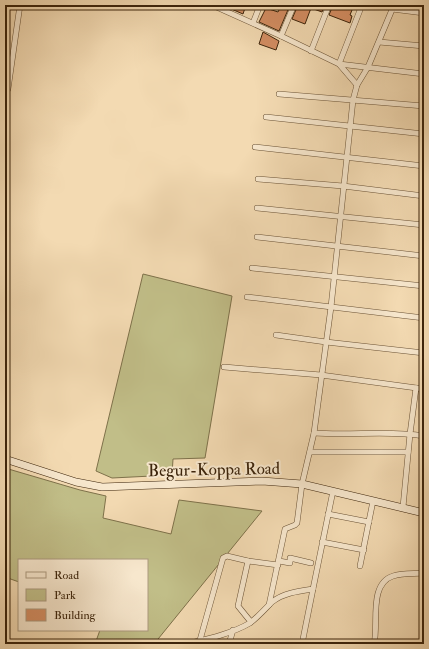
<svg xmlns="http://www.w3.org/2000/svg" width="429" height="649" font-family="'IM FELL Double Pica',serif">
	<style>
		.green { fill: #c1be88; stroke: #7e714a }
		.building { fill: #d48e63; stroke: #3c240b }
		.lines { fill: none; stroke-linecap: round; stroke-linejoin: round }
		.street-casing { stroke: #6a5235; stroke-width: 6 }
		.secondary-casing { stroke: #3c240b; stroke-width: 8 }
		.street { stroke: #f7e7cd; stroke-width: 5 }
		.secondary { stroke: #f7e7cd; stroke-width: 7 }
		.labels { text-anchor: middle; stroke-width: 4; stroke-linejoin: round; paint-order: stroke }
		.street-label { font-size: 17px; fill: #3c240b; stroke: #f7e7cd }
	</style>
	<rect width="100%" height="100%" fill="#f3dab2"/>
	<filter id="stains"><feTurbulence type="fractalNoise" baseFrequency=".005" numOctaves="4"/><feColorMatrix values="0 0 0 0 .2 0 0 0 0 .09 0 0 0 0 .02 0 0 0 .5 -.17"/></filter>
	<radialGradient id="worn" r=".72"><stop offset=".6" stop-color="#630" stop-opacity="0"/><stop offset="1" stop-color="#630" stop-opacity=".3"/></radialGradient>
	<g class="green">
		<path d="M143 274 232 296 205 458 173 459 172 475 112 478 96 471Z"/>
		<path d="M5 468 80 490 106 496 103 518 171 534 179 500 262 511 154 644H95L100 630H147V560H19V582L5 577Z"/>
	</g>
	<g class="building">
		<path d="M222 5H236L245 8 243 14Z"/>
		<path d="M285 5H290L279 31 259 22 266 8 278 12 281 6 285 7Z"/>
		<path d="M298 5H325L322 12 311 8 305 24 292 19Z"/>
		<path d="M333 5H354L350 15 352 16 350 23 329 15Z"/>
		<path d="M263 32 279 41 276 50 259 44Z"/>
	</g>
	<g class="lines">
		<g class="street-casing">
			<g id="street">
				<path d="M18 5 33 7"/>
				<path d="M212 5 281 36 339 64 424 74"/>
				<path d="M392 9 424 13"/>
				<path d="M253 23 260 5"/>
				<path d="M281 36 294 5"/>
				<path d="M379 42 424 46"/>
				<path d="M311 51 329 5"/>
				<path d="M357 85 339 64 362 5"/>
				<path d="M8 89 20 5"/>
				<path d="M279 94 424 106"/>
				<path d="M266 117 424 134"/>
				<path d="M255 147 424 166"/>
				<path d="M258 179 343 186 424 196"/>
				<path d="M257 208 424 225"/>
				<path d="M257 237 424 256"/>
				<path d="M252 268 424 286"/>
				<path d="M247 297 424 318"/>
				<path d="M276 335 326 342 424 353"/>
				<path d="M224 367 321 375 424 389"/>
				<path d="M314 433C351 436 388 430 424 436"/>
				<path d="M310 452H408"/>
				<path d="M403 507 410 434 416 388"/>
				<path d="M328 514 369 522"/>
				<path d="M322 542 364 550"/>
				<path d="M248 561 238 606 251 622"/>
				<path d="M279 561 290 563V558L311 563"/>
				<path d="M360 566 373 501"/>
				<path d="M269 605 285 529 295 525 297 523 302 484 314 433 331 307 353 100 357 85 368 67 394 5"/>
				<path d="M200 640 223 558 227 556 248 561 278 565"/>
				<path d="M186 644C207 639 231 634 250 623 258 617 265 609 272 602 283 593 299 591 313 589L333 491"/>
				<path d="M229 644 233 630"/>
				<path d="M302 644 313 589"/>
				<path d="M374 644C379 625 368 584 393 576 403 573 414 574 424 573"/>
			</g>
		</g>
		<g class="secondary-casing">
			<path id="secondary" d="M5 459 76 482 102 487 262 481 302 484 424 513"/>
		</g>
		<use href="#street" class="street"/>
		<use href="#secondary" class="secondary"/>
	</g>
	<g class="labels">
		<g class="street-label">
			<text transform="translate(214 469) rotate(-1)" y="6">Begur-Koppa Road</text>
		</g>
	</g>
	<rect width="429" height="649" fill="none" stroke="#f3dab2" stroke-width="20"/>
	<rect x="6" y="6" width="417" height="637" fill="none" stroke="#3c240b" stroke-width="2"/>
	<rect x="10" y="10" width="409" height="629" fill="none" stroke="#3c240b"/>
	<rect x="18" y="559" width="130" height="72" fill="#f7e7cd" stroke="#ac997f"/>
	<rect x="26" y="572" width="20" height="6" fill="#f7e7cd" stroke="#ac997f"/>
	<text x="54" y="579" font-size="12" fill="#3c240b">Road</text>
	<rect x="26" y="589" width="20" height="12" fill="#c1be88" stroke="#ac997f"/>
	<text x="54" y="599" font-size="12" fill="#3c240b">Park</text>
	<rect x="26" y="609" width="20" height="12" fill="#d48e63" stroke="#ac997f"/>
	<text x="54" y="619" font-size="12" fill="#3c240b">Building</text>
	<rect width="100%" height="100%" filter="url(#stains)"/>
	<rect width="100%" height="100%" fill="url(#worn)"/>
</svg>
